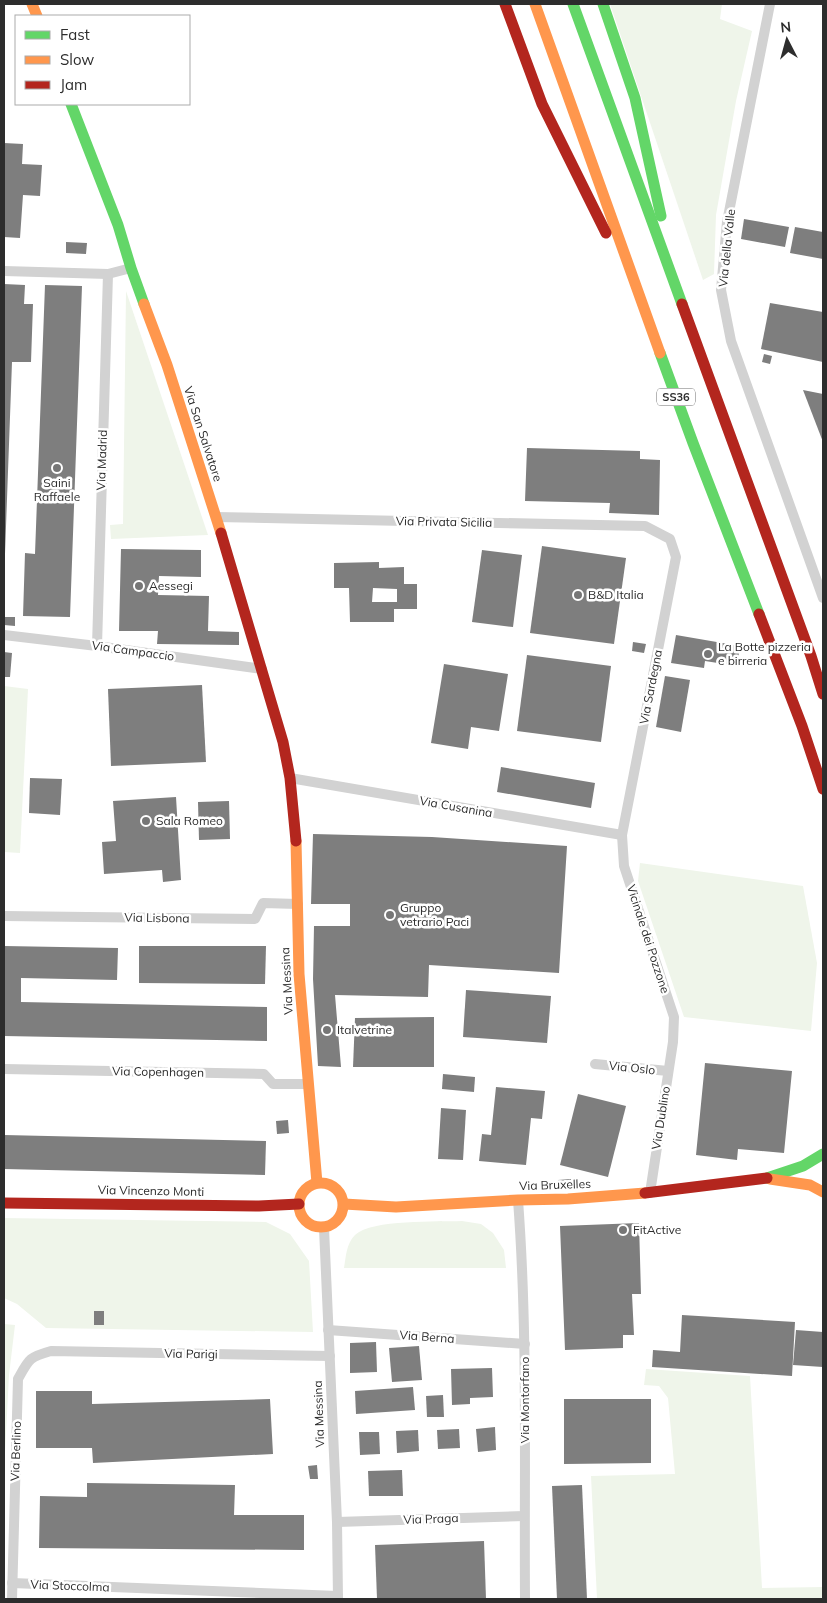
<svg xmlns="http://www.w3.org/2000/svg" width="827" height="1603" font-family="Mulish,sans-serif">
	<style>
		.green { fill: #eff5ea }
		.building { fill: #7e7e7e; fill-rule: evenodd }
		.lines { fill: none; stroke-linecap: round; stroke-linejoin: round }
		.street { stroke: #d2d2d2; stroke-width: 10 }
		.fast { stroke: #63d668; stroke-width: 11 }
		.slow { stroke: #ff974d; stroke-width: 11 }
		.jam { stroke: #b3261e; stroke-width: 11 }
		.poi-dot { fill: #767676; stroke: #fff; stroke-width: 2 }
		.labels { text-anchor: middle; stroke-width: 5; stroke-linejoin: round; paint-order: stroke }
		.shield { fill: #fff; stroke: #6c6c6c; stroke-width: 1 }
		.shield-label { font-size: 11px; font-weight: bold; fill: #2d2d2d }
		.street-label { font-size: 12px; fill: #2d2d2d; stroke: #fff }
		.poi-label { font-size: 12px; fill: #2d2d2d; stroke: #fff; text-anchor: start }
	</style>
	<rect width="100%" height="100%" fill="#fff"/>
	<g class="green">
		<path d="M610 4H722L720 19 752 31 736 101 716 215 714 274 703 280Z"/>
		<path d="M126 291 208 535 111 539 110 525 123 524Z"/>
		<path d="M4 686 28 689 20 853 4 852Z"/>
		<path d="M640 863 803 886 817 963 811 1031 684 1017 638 881Z"/>
		<path d="M4 1218 266 1222 290 1234 309 1261 313 1332 46 1328 17 1304 4 1298Z"/>
		<path d="M462 1221 481 1224 493 1233 504 1250 506 1268H344C346 1257 346 1244 355 1235 372 1219 438 1222 462 1221Z"/>
		<path d="M4 1324 15 1325 9 1375 4 1472Z"/>
		<path d="M646 1369 750 1376 762 1588 823 1587V1599H597L591 1476 675 1474 668 1398 659 1386 644 1385Z"/>
	</g>
	<g class="building">
		<path d="M4 143 23 144 22 164 42 165 40 196 23 195 20 238 4 237Z"/>
		<path d="M744 219 789 227 785 247 741 239Z"/>
		<path d="M795 227 823 232V259L790 253Z"/>
		<path d="M66 242 87 243 86 254 66 253Z"/>
		<path d="M4 284 25 285 24 304H33L31 362H12L5 554H4Z"/>
		<path d="M45 285 82 286 70 617 23 616 25 553 35 554Z"/>
		<path d="M770 303 823 312V362L761 349Z"/>
		<path d="M764 354 772 356 770 364 762 362Z"/>
		<path d="M803 390 823 394V442Z"/>
		<path d="M527 448 640 451V459L660 460 659 515 609 513 610 503 525 501Z"/>
		<path d="M542 546 626 558 614 644 530 633Z"/>
		<path d="M121 549 201 550V577L159 576 158 595 209 596 208 631 239 632V645L157 644 158 631H119Z"/>
		<path d="M482 550 522 555 513 627 472 622Z"/>
		<path d="M379 562V568L404 567V584H417V609H394V622H350L349 588H334V563ZM373 588 397 589V602H372Z"/>
		<path d="M5 617H15V626L4 625Z"/>
		<path d="M676 635 740 646 737 666 705 661 704 668 671 663Z"/>
		<path d="M633 642 646 644 644 653 632 651Z"/>
		<path d="M4 652 12 653 10 677H4Z"/>
		<path d="M527 655 611 666 601 742 517 731Z"/>
		<path d="M444 664 508 674 499 731 471 727 468 749 431 743Z"/>
		<path d="M665 676 690 680 681 732 656 727Z"/>
		<path d="M202 685 206 762 111 766 108 689Z"/>
		<path d="M501 767 595 783 591 808 497 792Z"/>
		<path d="M30 778 62 779 60 815 29 813Z"/>
		<path d="M176 797 181 880 163 882 162 870 104 874 102 842 116 841 113 801Z"/>
		<path d="M229 801 230 839 199 840 198 802Z"/>
		<path d="M313 834 432 837 567 846 559 973 429 965 428 997 335 995 341 1067 318 1066 313 979 314 926H350V904H311Z"/>
		<path d="M4 946 118 948 117 980 21 978V1002L267 1007V1041L4 1036Z"/>
		<path d="M139 946H266L265 984 139 983Z"/>
		<path d="M466 990 551 996 547 1043 463 1037Z"/>
		<path d="M434 1017V1067H353L355 1018Z"/>
		<path d="M705 1063 792 1071 784 1153 738 1149 737 1160 696 1155Z"/>
		<path d="M443 1074 475 1077 474 1092 442 1089Z"/>
		<path d="M496 1087 545 1091 542 1119 531 1118 526 1165 479 1161 482 1134 491 1135Z"/>
		<path d="M578 1094 626 1106 608 1177 560 1165Z"/>
		<path d="M441 1108 466 1110 463 1160 438 1159Z"/>
		<path d="M288 1120 289 1133 277 1134 276 1121Z"/>
		<path d="M4 1135 266 1141 265 1175 4 1169Z"/>
		<path d="M571 1179 572 1186 558 1187V1180Z"/>
		<path d="M639 1223 641 1294H632L634 1335H623V1348L565 1350 560 1226Z"/>
		<rect x="94" y="1311" width="10" height="14"/>
		<path d="M682 1315 795 1322 792 1376 652 1367 653 1350 680 1352Z"/>
		<path d="M796 1330 823 1332V1367L793 1365Z"/>
		<path d="M376 1342 377 1372 350 1373V1343Z"/>
		<path d="M419 1346 422 1380 392 1382 389 1348Z"/>
		<path d="M492 1368 493 1397 470 1398V1404L452 1405 451 1369Z"/>
		<path d="M413 1387 415 1410 356 1414 355 1391Z"/>
		<path d="M36 1391H92V1404L270 1399 273 1454 93 1463 92 1448H36Z"/>
		<path d="M443 1395 444 1417H427L426 1396Z"/>
		<path d="M564 1399H651V1463L564 1464Z"/>
		<path d="M495 1427 496 1450 478 1452 476 1429Z"/>
		<path d="M459 1429 460 1448 438 1449 437 1430Z"/>
		<path d="M418 1430 419 1451 397 1453 396 1431Z"/>
		<path d="M359 1432H379L380 1454 360 1455Z"/>
		<path d="M317 1465 318 1479H310L308 1466Z"/>
		<path d="M402 1470 403 1496H369L368 1471Z"/>
		<path d="M87 1483 235 1485 234 1515H304V1550L39 1548 40 1496 87 1497Z"/>
		<path d="M582 1485 587 1599H557L552 1486Z"/>
		<path d="M484 1541 486 1599H377L375 1545Z"/>
	</g>
	<g class="lines">
		<g class="street">
			<path d="M770 4 727 222 721 290 731 341 823 598"/>
			<path d="M4 271 108 274 131 268"/>
			<path d="M216 517 645 526 670 539 676 557 622 835 624 866 674 1017 673 1042 650 1193"/>
			<path d="M4 635 97 646 262 669"/>
			<path d="M97 646 108 274"/>
			<path d="M290 778 622 835"/>
			<path d="M4 916 255 919 263 903 298 904"/>
			<path d="M595 1064 668 1071"/>
			<path d="M4 1069 264 1074 273 1084H308"/>
			<path d="M518 1200C528 1333 524 1466 525 1599"/>
			<path d="M324 1228 337 1522 338 1599"/>
			<path d="M328 1330 525 1344"/>
			<path d="M337 1522 524 1516"/>
			<path d="M12 1583 338 1596"/>
			<path d="M12 1599 18 1379C29 1359 29 1357 51 1351L330 1356"/>
		</g>
		<g class="fast">
			<path d="M573 4 682 304"/>
			<path d="M603 4 635 98 661 216"/>
			<path d="M71 104 118 225 131 268 144 304"/>
			<path d="M660 353 693 443 759 614"/>
			<path d="M767 1178 803 1166 823 1154"/>
		</g>
		<g class="slow">
			<path d="M32 4 37 16"/>
			<path d="M535 4 660 353"/>
			<path d="M144 304 167 365 221 533"/>
			<path d="M296 841 299 974 317 1183"/>
			<path d="M770 1179 810 1185 823 1192"/>
			<circle cx="321" cy="1205" r="22"/>
			<path d="M344 1204 396 1207 518 1200 568 1199 645 1193"/>
		</g>
		<g class="jam">
			<path d="M505 4 542 104 606 233"/>
			<path d="M682 304 811 656 823 694"/>
			<path d="M221 533 283 742 290 778 296 841"/>
			<path d="M759 614 802 726 823 789"/>
			<path d="M645 1193 767 1178"/>
			<path d="M4 1203 259 1206 299 1204"/>
		</g>
	</g>
	<g class="poi-dot">
		<circle cx="57" cy="468" r="5"/>
		<circle cx="139" cy="586" r="5"/>
		<circle cx="578" cy="595" r="5"/>
		<circle cx="708" cy="654" r="5"/>
		<circle cx="146" cy="821" r="5"/>
		<circle cx="390" cy="915" r="5"/>
		<circle cx="327" cy="1030" r="5"/>
		<circle cx="623" cy="1230" r="5"/>
	</g>
	<g class="labels">
		<rect class="shield" x="657" y="388.5" width="38" height="17" rx="4"/>
		<g class="shield-label">
			<text x="676" y="401">SS36</text>
		</g>
		<g class="street-label">
			<text transform="translate(727 248) rotate(-84)" y="4">Via della Valle</text>
			<text transform="translate(203 434) rotate(72)" y="4">Via San Salvatore</text>
			<text transform="translate(102 460) rotate(-88)" y="4">Via Madrid</text>
			<text transform="translate(444 522) rotate(1)" y="4">Via Privata Sicilia</text>
			<text transform="translate(133 651) rotate(8)" y="4">Via Campaccio</text>
			<text transform="translate(651 687) rotate(-79)" y="4">Via Sardegna</text>
			<text transform="translate(456 807) rotate(10)" y="4">Via Cusanina</text>
			<text transform="translate(157 918) rotate(1)" y="4">Via Lisbona</text>
			<text transform="translate(648 939) rotate(72)" y="4">Vicinale dei Pozzone</text>
			<text transform="translate(287 981) rotate(-93)" y="4">Via Messina</text>
			<text transform="translate(632 1068) rotate(6)" y="4">Via Oslo</text>
			<text transform="translate(158 1072) rotate(1)" y="4">Via Copenhagen</text>
			<text transform="translate(661 1118) rotate(-81)" y="4">Via Dublino</text>
			<text transform="translate(555 1185) rotate(-2)" y="4">Via Bruxelles</text>
			<text transform="translate(151 1191) rotate(1)" y="4">Via Vincenzo Monti</text>
			<text transform="translate(427 1337) rotate(4)" y="4">Via Berna</text>
			<text transform="translate(191 1354) rotate(1)" y="4">Via Parigi</text>
			<text transform="translate(525 1400) rotate(-90)" y="4">Via Montorfano</text>
			<text transform="translate(319 1414) rotate(-92)" y="4">Via Messina</text>
			<text transform="translate(16 1451) rotate(-88)" y="4">Via Berlino</text>
			<text transform="translate(431 1519) rotate(-2)" y="4">Via Praga</text>
			<text transform="translate(70 1586) rotate(2)" y="4">Via Stoccolma</text>
		</g>
		<g class="poi-label">
			<text x="57" y="487" text-anchor="middle">Saini<tspan x="57" dy="14">Raffaele</tspan></text>
			<text x="149" y="590">Aessegi</text>
			<text x="588" y="599">B&amp;D Italia</text>
			<text x="718" y="651">La Botte pizzeria<tspan x="718" dy="14">e birreria</tspan></text>
			<text x="156" y="825">Sala Romeo</text>
			<text x="400" y="912">Gruppo<tspan x="400" dy="14">vetrario Paci</tspan></text>
			<text x="337" y="1034">Italvetrine</text>
			<text x="633" y="1234">FitActive</text>
		</g>
	</g>
	<rect width="827" height="1603" fill="none" stroke="#2d2d2d" stroke-width="10"/>
	<rect x="15" y="15" width="175" height="90" fill="#ffffff" stroke="#ababab"/>
	<rect x="25" y="31" width="25" height="8" fill="#63d668" stroke="#ababab"/>
	<text x="60" y="40" font-size="15" fill="#2d2d2d">Fast</text>
	<rect x="25" y="56" width="25" height="8" fill="#ff974d" stroke="#ababab"/>
	<text x="60" y="65" font-size="15" fill="#2d2d2d">Slow</text>
	<rect x="25" y="81" width="25" height="8" fill="#b3261e" stroke="#ababab"/>
	<text x="60" y="90" font-size="15" fill="#2d2d2d">Jam</text>
	<g transform="translate(787 40) rotate(354)" stroke="#ffffff" stroke-width="4" paint-order="stroke">
	<path d="M0-4L9 19L0 12L-9 19Z" fill="#2d2d2d"/>
	<text y="-8" font-size="14" font-weight="bold" text-anchor="middle" fill="#2d2d2d">N</text>
	</g>
</svg>
